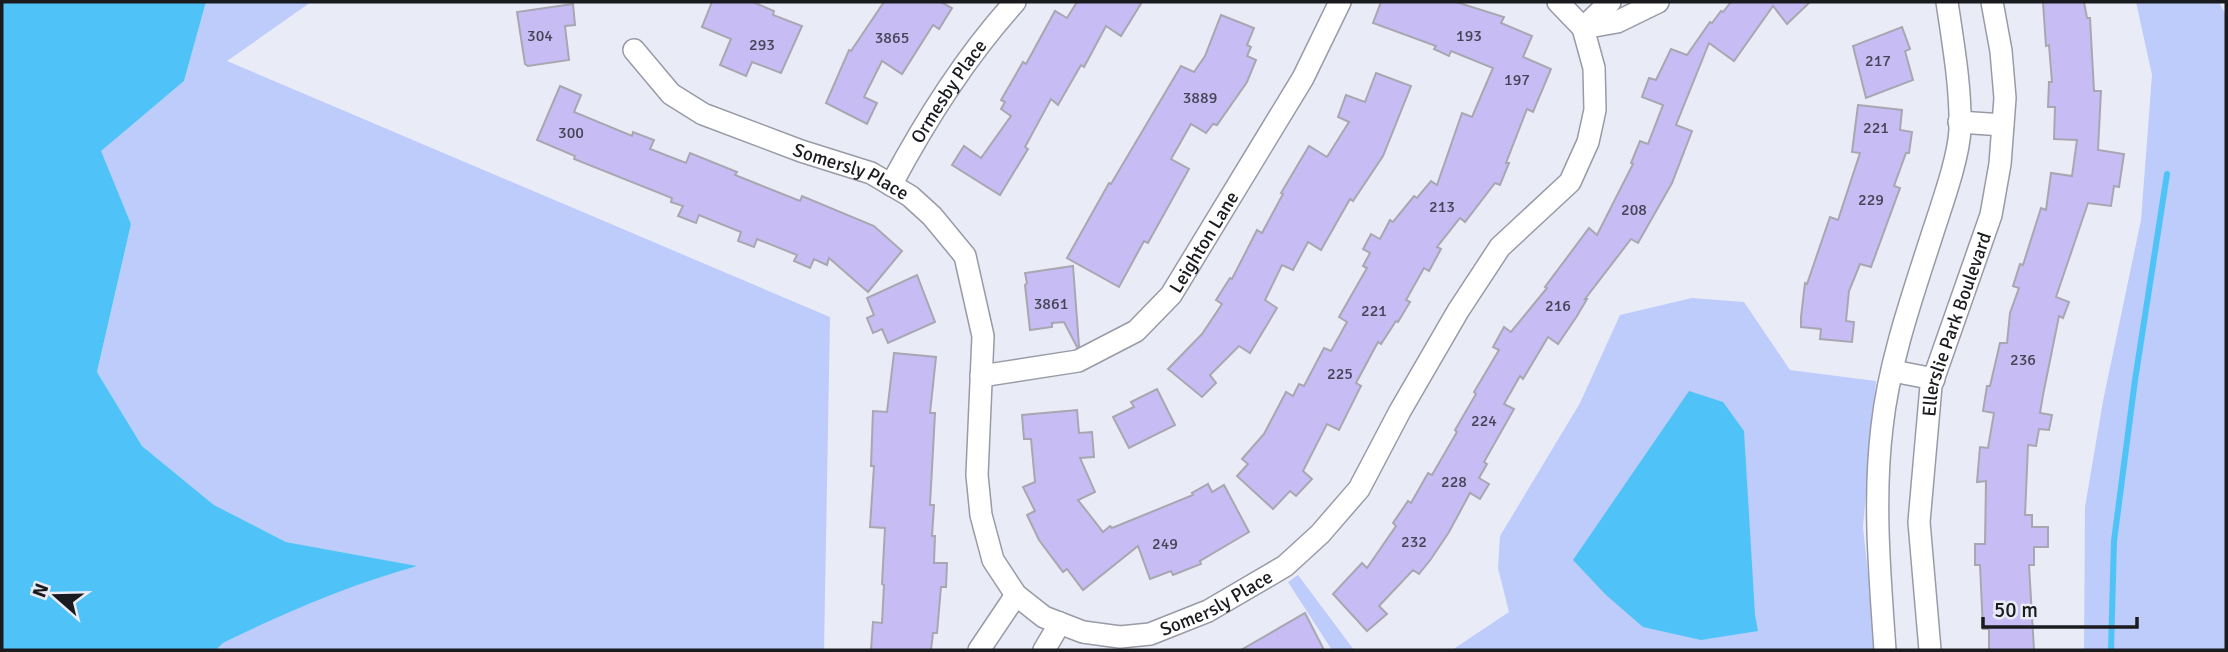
<svg xmlns="http://www.w3.org/2000/svg" width="2228" height="652" font-family="Signika,sans-serif">
	<style>
		.green { fill: #bdccfa }
		.water { fill: #4fc3f7 }
		.lines { fill: none; stroke-linecap: round; stroke-linejoin: round }
		.stream { stroke: #4fc3f7; stroke-width: 6 }
		.building { fill: #c7bdf4; stroke: #a8a7b1; stroke-width: 2 }
		.minor-casing { stroke: #989ba5; stroke-width: 24 }
		.minor { stroke: #fff; stroke-width: 21 }
		.labels { text-anchor: middle; stroke-width: 5; stroke-linejoin: round; paint-order: stroke }
		.number-label { font-size: 16px; fill: #454454 }
		.street-label { font-size: 19px; fill: #1a1b1f; stroke: #e9ecf7 }
	</style>
	<rect width="100%" height="100%" fill="#e9ecf7"/>
	<g class="green">
		<path d="M206 2H311L227 61 830 317 824 650H216L223 643 290 610 370 579 415 566 286 542 214 505 142 446 97 372 131 224 100 151 184 81Z"/>
		<path d="M2136 2H2219L2226 15V650H2084L2085 507 2103 401 2141 220 2152 75Z"/>
		<path d="M1692 298 1744 302 1790 370 1876 381 1863 527 1876 650H1452L1509 612 1498 568 1500 536 1580 403 1620 315Z"/>
		<path d="M1298 575 1354 650H1332L1288 582Z"/>
	</g>
	<g class="water">
		<path d="M2 2H206L184 81 101 151 131 224 97 372 142 446 214 505 286 542 417 566C349 585 286 612 223 643L216 650H2Z"/>
		<path d="M1689 391 1723 402 1744 431 1755 615 1758 631 1701 640 1643 627 1606 595 1573 560Z"/>
	</g>
	<g class="lines">
		<path class="stream" d="M2111 650 2114 541 2135 380 2167 174"/>
	</g>
	<g class="building">
		<path d="M712 2H753L774 11 773 15 802 26 781 73 752 62 746 76 720 65 731 39 702 27Z"/>
		<path d="M884 2H941L952 8 939 29 933 25 902 74 882 61 864 97 877 103 867 124 826 103 849 50 851 51Z"/>
		<path d="M1077 2H1142L1121 36 1106 26 1084 67 1081 65 1058 105 1051 99 1025 147 1028 149 1000 195 952 165 964 146 981 158 1011 116 1001 109 1005 102 1001 100 1023 62 1026 64 1055 11 1067 18Z"/>
		<path d="M1381 2H1456L1504 17 1501 23 1532 36 1523 57 1551 69 1533 112 1527 109 1506 163H1509L1500 185 1495 183 1465 222 1460 218 1437 247 1441 249 1429 271 1424 268 1406 300 1410 302 1398 322 1396 321 1381 344 1378 342 1356 383 1361 386 1339 430 1327 424 1303 471 1312 479 1296 496 1290 491 1273 509 1237 476 1248 464 1242 459 1264 434 1286 392 1293 396 1299 384 1304 386 1324 348 1331 351 1347 322 1339 317 1367 268 1363 266 1370 253 1363 249 1371 234 1380 239 1390 220 1393 222 1414 196 1417 198 1431 181 1437 185 1462 113 1472 117 1493 68 1451 51 1449 56 1434 49 1436 46 1373 23Z"/>
		<path d="M1731 2H1810L1787 24 1773 6 1734 61 1709 43 1676 125 1692 131 1672 183 1638 243 1631 239 1585 299H1587L1577 316 1558 344 1548 337 1523 379 1520 376 1504 404 1514 409 1484 462 1487 464 1479 478 1489 484 1480 499 1470 493 1449 532 1431 559 1419 574 1413 570 1379 606 1387 614 1367 631 1333 594 1362 563 1367 568 1396 526 1393 523 1408 501 1411 503 1428 473 1432 475 1457 432 1455 430 1476 394 1474 392 1499 350 1493 347 1504 327 1511 332 1547 288 1545 287 1589 228 1597 235 1633 164 1631 163 1640 141 1648 144 1663 105 1642 97 1649 78 1656 80 1671 49 1687 55 1710 22 1712 23 1721 11 1723 12Z"/>
		<path d="M2043 2H2084L2087 18H2090L2094 91H2101L2098 150 2124 154 2119 187 2114 186 2111 206 2088 203 2056 297 2069 302 2063 318 2059 316 2043 395 2040 413 2052 415 2049 430 2039 429 2036 446 2028 445 2025 515H2032V527H2048V547H2034V565H2029L2034 650H1989V629H1983L1980 565H1975V544H1985L1986 481 1977 482 1980 447 1988 448 1994 413 1983 411 1987 386H1990L2000 343H2007L2010 313 2019 288 2013 286 2020 264 2023 265 2041 208 2046 210 2051 173 2072 176 2077 140 2054 139 2055 107H2048L2049 82H2052L2049 45 2046 46Z"/>
		<path d="M573 4 575 25 565 26 569 60 528 66 525 64 517 12Z"/>
		<path d="M1221 15 1254 28 1247 45 1251 47 1247 56 1256 60 1247 82 1217 125 1213 124 1206 133 1191 124 1171 159 1189 169 1148 243 1144 241 1119 287 1067 258 1109 183 1111 184 1181 66 1194 72 1205 56Z"/>
		<path d="M1902 27 1910 49 1905 51 1913 80 1866 98 1853 46Z"/>
		<path d="M1376 73 1411 86 1383 156 1353 201 1350 199 1321 250 1308 242 1293 270 1282 265 1265 300 1277 308 1250 353 1239 346 1210 375 1216 383 1202 397 1168 369 1202 334 1222 304 1216 300 1230 278 1232 279 1257 230 1262 233 1283 194 1281 193 1309 146 1327 157 1349 122 1338 117 1346 95 1365 102Z"/>
		<path d="M560 86 581 95 574 112 632 136 633 132 654 140 650 149 686 163 690 153 737 172 735 175 800 201 802 196 874 226 902 251 868 292 829 258 827 265 814 259 810 268 794 261 797 255 757 239 754 247 738 241 741 232 699 215 696 223 678 216 683 206 671 202 672 198 574 159 575 156 537 140Z"/>
		<path d="M1858 105 1902 110 1900 130 1912 132 1909 153H1906L1894 186 1900 188 1871 267 1860 264 1849 291 1846 321 1854 322 1852 342 1820 339 1821 329 1801 327V317L1805 283 1807 284 1830 217 1838 220 1860 153 1852 152Z"/>
		<path d="M1073 266 1079 346 1077 347 1064 322 1052 323V327L1030 330 1025 285 1027 283 1025 273Z"/>
		<path d="M917 275 935 322 888 343 882 329 873 333 867 318 874 315 867 298Z"/>
		<path d="M894 353 936 357 930 413H935L930 505H934L932 536H935L934 563H947L946 587H941L937 633H933L931 650H871L873 622 882 623 884 585 882 584 885 528 870 527 874 466H871L873 411 887 412Z"/>
		<path d="M1157 389 1175 425 1129 448 1113 417 1134 407 1131 402Z"/>
		<path d="M1077 410 1079 433 1092 432 1094 457 1080 458 1095 492 1078 500 1103 532 1110 526 1112 528 1193 495 1192 493 1208 484 1212 492 1224 485 1249 532 1200 561 1201 564 1173 575 1171 571 1150 579 1138 546 1083 590 1067 569 1063 572 1039 540 1027 515 1035 511 1023 487 1035 482 1031 439H1024L1022 415Z"/>
		<path d="M1305 613 1324 650H1241Z"/>
	</g>
	<g class="lines">
		<g class="minor-casing">
			<g id="minor">
				<path d="M1583 28 1617 22 1658 2"/>
				<path d="M1583 28 1610 2"/>
				<path id="s1" d="M634 50 671 94 703 114 801 151 871 173 910 196 932 216 965 256 983 336 977 475 981 515 993 560 1016 595 1044 617 1083 632 1120 637 1150 634 1208 611 1285 566 1320 534 1359 489 1400 411 1458 311 1500 247 1570 182 1588 142 1595 110 1594 68 1583 28 1558 2"/>
				<path d="M1959 122 2003 125"/>
				<path id="s2" d="M891 185C925 121 966 56 1015 2"/>
				<path d="M1893 371 1934 379"/>
				<path id="s3" d="M981 376 1078 361 1136 331 1171 295 1303 78 1340 2"/>
				<path d="M979 650 1016 595"/>
				<path d="M1044 650 1060 623"/>
				<path d="M1885 650C1880 577 1873 501 1882 427 1889 362 1913 294 1933 232 1942 204 1959 157 1960 129 1961 87 1953 43 1947 2"/>
				<path id="s4" d="M1930 650 1919 522 1931 386 1991 215 2000 164 2005 98 2001 51 1992 2"/>
			</g>
		</g>
		<use href="#minor" class="minor"/>
	</g>
	<g class="labels">
		<g class="number-label">
			<text x="540" y="41">304</text>
			<text x="1469" y="41">193</text>
			<text x="892" y="43">3865</text>
			<text x="762" y="50">293</text>
			<text x="1878" y="66">217</text>
			<text x="1517" y="85">197</text>
			<text x="1200" y="103">3889</text>
			<text x="1876" y="133">221</text>
			<text x="571" y="138">300</text>
			<text x="1871" y="205">229</text>
			<text x="1442" y="212">213</text>
			<text x="1634" y="215">208</text>
			<text x="1051" y="309">3861</text>
			<text x="1558" y="311">216</text>
			<text x="1374" y="316">221</text>
			<text x="2023" y="365">236</text>
			<text x="1340" y="379">225</text>
			<text x="1484" y="426">224</text>
			<text x="1454" y="487">228</text>
			<text x="1414" y="547">232</text>
			<text x="1165" y="549">249</text>
		</g>
		<g class="street-label">
			<text dy="7" stroke="none"><textPath href="#s2" startOffset="110">Ormesby Place</textPath></text>
			<text dy="7" stroke="none"><textPath href="#s1" startOffset="254">Somersly Place</textPath></text>
			<text dy="7" stroke="none"><textPath href="#s3" startOffset="276">Leighton Lane</textPath></text>
			<text dy="7" stroke="none"><textPath href="#s4" startOffset="331">Ellerslie Park Boulevard</textPath></text>
			<text dy="7" stroke="none"><textPath href="#s1" startOffset="968">Somersly Place</textPath></text>
		</g>
	</g>
	<rect width="2228" height="652" fill="none" stroke="#1a1b1f" stroke-width="7"/>
	<g transform="translate(56 596) rotate(290)" stroke="#e9ecf7" stroke-width="5" paint-order="stroke">
	<path d="M0-5L12 26L0 18L-12 26Z" fill="#1a1b1f"/>
	<text y="-10" font-size="19" font-weight="bold" text-anchor="middle" fill="#1a1b1f">N</text>
	</g>
	<path d="M1983 617v10h154v-10" fill="none" stroke="#1a1b1f" stroke-width="3.5"/>
	<text x="1994" y="617" font-size="21" fill="#1a1b1f" stroke="#e9ecf7" stroke-width="5" paint-order="stroke">50 m</text>
</svg>
